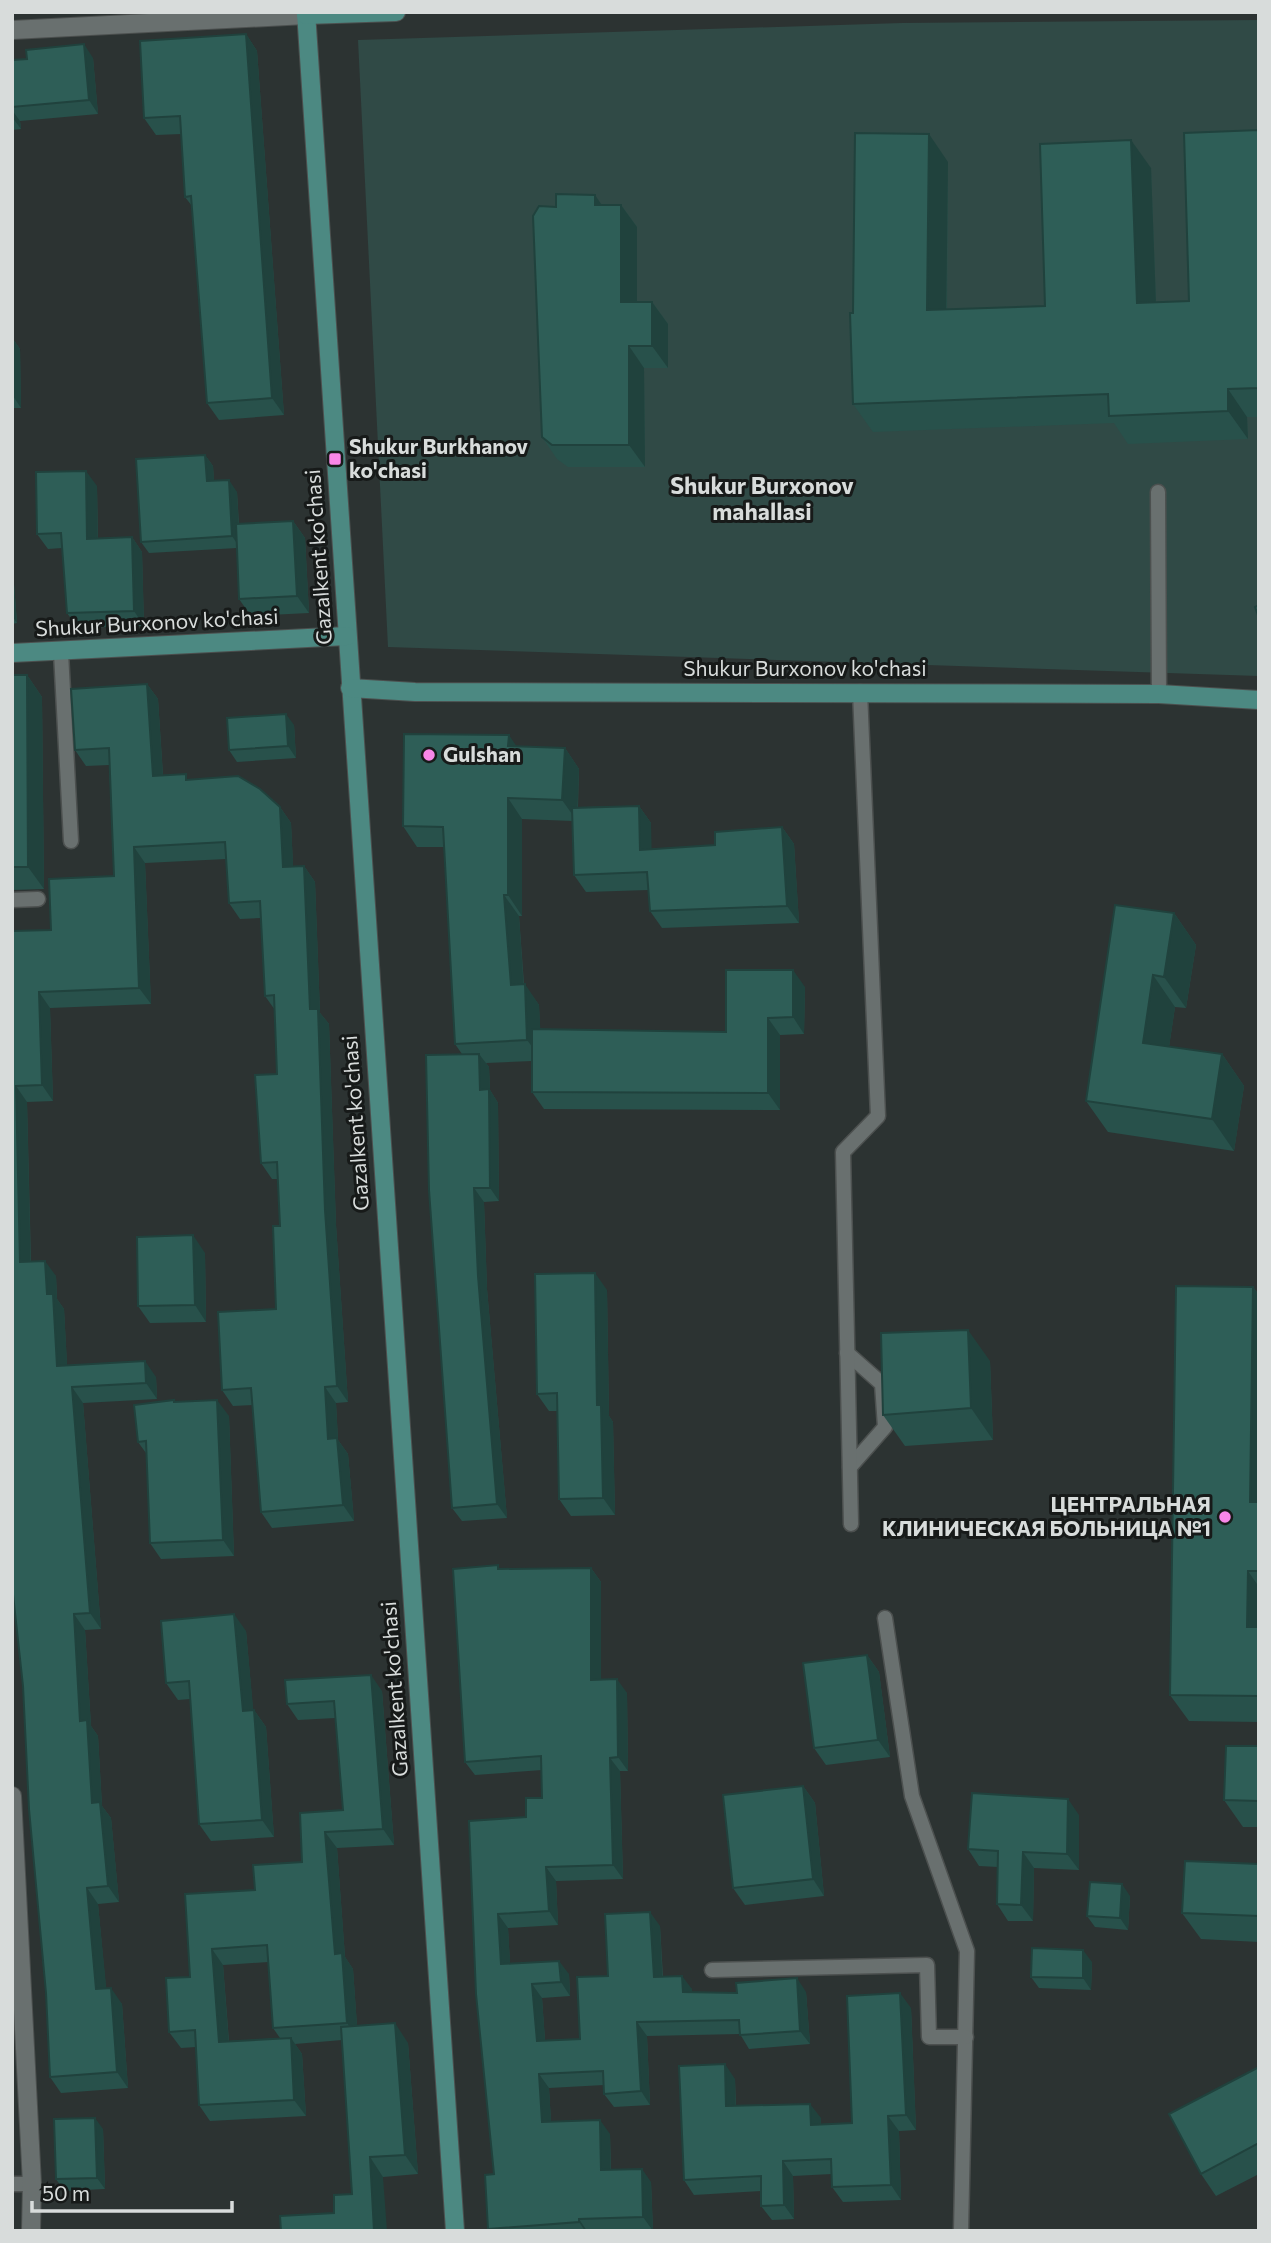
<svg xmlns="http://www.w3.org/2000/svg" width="1271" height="2243" font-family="Commissioner,sans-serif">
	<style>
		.green { fill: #304a46 }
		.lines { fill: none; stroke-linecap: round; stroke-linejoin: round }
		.lane-casing { stroke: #4c504f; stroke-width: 17 }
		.street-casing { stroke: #4c504f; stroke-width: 20 }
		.secondary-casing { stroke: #4c504f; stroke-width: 20 }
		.lane { stroke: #69706f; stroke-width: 14 }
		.street { stroke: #69706f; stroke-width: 18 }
		.secondary { stroke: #4c8982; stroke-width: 18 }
		.wall { fill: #28514b; fill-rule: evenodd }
		.shaded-wall { fill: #20423d }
		.building { fill: #2e5e57; stroke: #20423d; stroke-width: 2 }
		.poi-dot { fill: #f987e8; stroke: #171a19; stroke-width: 2.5 }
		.labels { text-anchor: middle; stroke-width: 6; stroke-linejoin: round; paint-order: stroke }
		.poi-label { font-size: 21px; font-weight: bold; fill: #d8dcdb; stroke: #171a19; text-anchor: start }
		.street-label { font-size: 21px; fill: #d8dcdb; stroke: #171a19 }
		.neighbourhood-label { font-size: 23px; font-weight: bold; fill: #d8dcdb; stroke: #171a19 }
	</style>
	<rect width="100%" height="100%" fill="#2c3332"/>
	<path class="green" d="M1259 20V676L388 647 358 40 902 23Z"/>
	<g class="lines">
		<g class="lane-casing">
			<g id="lane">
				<path d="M1158 492 1159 694"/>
				<path d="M61 653 71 841"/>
				<path d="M12 900 38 899"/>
				<path d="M847 1353 882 1384 885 1427 850 1467"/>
				<path d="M851 1524 843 1152 878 1116 860 692"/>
				<path d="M885 1618 912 1796 967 1951 961 2231"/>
				<path d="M712 1970 927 1965 929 2037H966"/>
				<path d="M12 2184H32"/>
			</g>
		</g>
		<g class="street-casing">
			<g id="street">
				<path d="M12 30 306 15"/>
				<path d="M12 1796 32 2184 31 2231"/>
			</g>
		</g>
		<g class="secondary-casing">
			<g id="secondary">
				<path d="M306 12 455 2231"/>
				<path d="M306 15 396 12"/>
				<path d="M12 653 347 636"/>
				<path d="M350 688 415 692 1159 694 1259 700"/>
			</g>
		</g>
		<use href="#lane" class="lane"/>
		<use href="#street" class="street"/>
		<use href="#secondary" class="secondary"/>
	</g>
	<g class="wall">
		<path d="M246 34 257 51 284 415 219 420 207 403 192 206 185 197 181 134 156 135 144 118Z"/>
		<path d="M93 58 98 114 20 121 21 129 12 130V60Z"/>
		<path d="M1259 130V417H1247L1248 439 1128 444 1114 423 873 432 853 404V313L948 162 947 310 1045 306 1151 168 1156 302 1189 301Z"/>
		<path d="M602 205H621L637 227V302H652L668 324V368H644L645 467H568L557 459 542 437Z"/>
		<path d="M12 236 14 238 13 339 20 349 21 408H12Z"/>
		<path d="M205 455 213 466 214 481 237 492 239 524 293 521 305 538 309 613 251 616 239 599 237 548 149 553 141 542Z"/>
		<path d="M97 486 98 538 132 537 142 552 144 626 78 628 67 613 62 548 48 549 37 534Z"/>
		<path d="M12 558 17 623 12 624Z"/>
		<path d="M12 675H27L42 697 44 889 12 890Z"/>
		<path d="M147 684 158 699 163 775 190 780 280 807 291 823 293 867 304 866 315 882 320 1013 329 1024 336 1225 348 1402 336 1403 338 1440 348 1454 354 1521 272 1528 261 1512 253 1405 233 1406 222 1390 276 1309 280 1226 278 1179H272L261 1163 277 1074 275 1010 265 996 261 918 240 919 229 903 226 859 145 863 151 1004 50 1008 53 1101 27 1102 31 1262 56 1276 57 1299 64 1309 67 1365 156 1377 157 1399 83 1403 101 1629 85 1630 91 1726 98 1736 102 1806 111 1818 119 1902 98 1904 106 1989 122 2004 128 2088 61 2093 50 2077 46 1993 23 1686 12 931 51 930 114 876 109 765 86 766 75 750Z"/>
		<path d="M294 725 296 758 237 762 229 750Z"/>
		<path d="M517 747 565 748 579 769 578 807 639 806 651 823V849L715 845 782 827 794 844 799 923 662 928 650 911 648 890 586 892 574 875 573 821 522 819V916H519L524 984 539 1005 540 1029 726 1032 805 987 804 1034 780 1035V1110L544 1109 532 1092V1061L486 1063 489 1067 490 1090 498 1103 499 1201 484 1202 487 1289 507 1518 462 1521 452 1508 462 1054 455 1044 445 847H417L403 826Z"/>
		<path d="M1174 913 1196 945 1186 1008 1175 1007 1169 1047 1222 1054 1244 1086 1234 1151 1108 1132 1086 1101Z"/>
		<path d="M205 1253 206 1322 150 1323 138 1306Z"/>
		<path d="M1253 1287 1259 1295V1722L1189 1721 1170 1695Z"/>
		<path d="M607 1290 609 1416 613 1422 615 1515 571 1516 559 1499 557 1411H549L537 1394Z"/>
		<path d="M990 1361 993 1440 905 1446 883 1415Z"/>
		<path d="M175 1402 229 1416 234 1556 161 1559 150 1543 146 1453 138 1442Z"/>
		<path d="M591 1568 601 1582V1680L627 1693 628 1771H620L623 1879 556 1881 558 1925 508 1928 510 1964 569 1974 570 1996 542 1998 545 2040 580 2039 608 1976 660 1926 663 1977 692 1989V1992L737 1993 806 1992 810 2044 749 2049 740 2034 647 2036 650 2105 614 2107 604 2094V2085L549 2088 551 2122 610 2134 611 2170 651 2182 653 2231H489L488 2229 494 2174 476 1994 526 1817 542 1798V1770L475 1775 465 1762 501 1569Z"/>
		<path d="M246 1631 253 1710H254L266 1727 274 1837 211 1841 199 1824 190 1699 178 1700 166 1683Z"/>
		<path d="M867 1655 879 1672 890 1757 826 1765 814 1748Z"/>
		<path d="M382 1691 394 1845 337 1848 345 1957 353 1969 357 2026 408 2043 418 2174 383 2177 334 2213 352 2194 342 2040 295 2044 302 2054 306 2116 210 2121 199 2105 196 2047 181 2048 169 2032 190 1977 255 1890 302 1862 343 1810 335 1718 298 1720 287 1704ZM268 1962 273 2028 280 2038 229 2041 223 1965Z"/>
		<path d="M1259 1746V1827H1243L1224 1800Z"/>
		<path d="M803 1786 815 1803 824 1896 745 1905 733 1888Z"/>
		<path d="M1079 1815V1870L1034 1868 1033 1921H1008L997 1904 998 1867 979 1866 968 1849Z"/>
		<path d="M1259 1864V1942L1201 1939 1182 1913Z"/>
		<path d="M1130 1896 1128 1930 1095 1927 1087 1916Z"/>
		<path d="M1092 1962 1091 1990 1039 1988 1031 1977Z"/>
		<path d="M911 2008 916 2130 899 2131 901 2200 843 2202 832 2187V2174L793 2176 794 2219 772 2220 761 2206V2191L694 2195 684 2180 735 2079 736 2106 821 2118V2124L852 2123Z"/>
		<path d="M1259 2067V2174L1216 2196 1201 2174Z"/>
		<path d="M103 2129 105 2189 64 2191 56 2179Z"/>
	</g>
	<g class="shaded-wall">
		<path d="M246 34 257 51 284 415 272 398Z"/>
		<path d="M84 44 93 58 98 114 89 100Z"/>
		<path d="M12 110 20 121 21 129 12 117Z"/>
		<path d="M929 134 948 162 946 339 927 310Z"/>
		<path d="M1131 140 1151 168 1157 331 1137 303Z"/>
		<path d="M595 195 610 217 595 205Z"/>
		<path d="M621 205 637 227V324L621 302Z"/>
		<path d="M12 236 14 238 13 339 20 349 21 408 13 396Z"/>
		<path d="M652 302 668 324V368L652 346Z"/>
		<path d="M629 346 644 368 645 467 629 445Z"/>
		<path d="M1228 389 1247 417 1248 439 1228 411Z"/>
		<path d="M205 455 213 466 215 493 207 481Z"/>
		<path d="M86 471 97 486 98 554 87 539Z"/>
		<path d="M229 480 237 492 240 548 232 536Z"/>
		<path d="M293 521 305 538 309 613 297 596Z"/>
		<path d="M132 537 142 552 144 626 134 611Z"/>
		<path d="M12 558 17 623 12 616Z"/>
		<path d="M27 675 42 697 44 889 28 867Z"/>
		<path d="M147 684 158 699 164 792 153 776Z"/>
		<path d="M286 714 294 725 296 758 288 746Z"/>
		<path d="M509 735 523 756 508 746Z"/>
		<path d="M565 748 579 769 577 821 562 800Z"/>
		<path d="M508 798 522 819V916L508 895Z"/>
		<path d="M639 806 651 823 652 867 640 850Z"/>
		<path d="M280 807 291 823 294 883 283 867Z"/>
		<path d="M782 827 794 844 799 923 787 906Z"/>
		<path d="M134 847 145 863 151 1004 139 988Z"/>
		<path d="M304 866 315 882 320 1013 329 1024 336 1225 348 1402 337 1386 310 1009Z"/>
		<path d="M504 895 519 916 525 1006 511 985Z"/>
		<path d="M1174 913 1196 945 1186 1008 1164 977Z"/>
		<path d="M793 970 805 987 804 1034 793 1017Z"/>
		<path d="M1153 975 1175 1007 1165 1074 1143 1043Z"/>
		<path d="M525 984 539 1005 542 1060 527 1040Z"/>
		<path d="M39 992 50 1008 53 1101 42 1085Z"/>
		<path d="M768 1018 780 1035V1110L768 1093Z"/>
		<path d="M479 1054 489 1067 490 1090 498 1103 499 1201 490 1188 480 1090Z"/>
		<path d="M1222 1054 1244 1086 1234 1151 1212 1119Z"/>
		<path d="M16 1086 27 1102 31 1278 20 1262Z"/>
		<path d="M474 1188 484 1202 487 1289 507 1518 497 1504 478 1276Z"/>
		<path d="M193 1235 205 1253 206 1322 195 1305Z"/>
		<path d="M45 1261 56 1276 57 1299 64 1309 68 1381 57 1366 47 1294Z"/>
		<path d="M595 1273 607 1290 609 1416 613 1422 615 1515 603 1498 597 1405Z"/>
		<path d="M1253 1287 1259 1295V1514L1250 1502Z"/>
		<path d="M968 1330 990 1361 993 1440 971 1408Z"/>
		<path d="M145 1361 156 1377 157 1399 146 1383Z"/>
		<path d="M72 1387 83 1403 101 1629 90 1613Z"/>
		<path d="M325 1387 336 1403 338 1440 348 1454 354 1521 343 1505 328 1439Z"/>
		<path d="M217 1400 229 1416 234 1556 223 1540Z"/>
		<path d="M591 1568 601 1582V1694L591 1680Z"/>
		<path d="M1248 1571 1259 1587V1644L1247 1627Z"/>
		<path d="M74 1614 85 1630 91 1726 98 1736 102 1806 111 1818 119 1902 108 1886 92 1803 80 1721Z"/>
		<path d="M234 1614 246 1631 255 1728 243 1711Z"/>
		<path d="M867 1655 879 1672 890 1757 878 1740Z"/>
		<path d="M371 1675 382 1691 394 1845 383 1829Z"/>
		<path d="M617 1679 627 1693 628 1771 618 1757Z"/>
		<path d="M254 1710 266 1727 274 1837 262 1820Z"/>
		<path d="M610 1758 620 1771 623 1879 613 1865Z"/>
		<path d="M803 1786 815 1803 824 1896 813 1879Z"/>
		<path d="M1068 1799 1079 1815V1870L1067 1854Z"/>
		<path d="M325 1832 337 1848 345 1957 353 1969 358 2039 347 2023 335 1954Z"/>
		<path d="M1023 1852 1034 1868 1033 1921 1021 1905Z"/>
		<path d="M546 1867 556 1881 558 1925 549 1911Z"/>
		<path d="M1122 1884 1130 1896 1128 1930 1120 1918Z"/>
		<path d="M87 1888 98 1904 108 2005 96 1989Z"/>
		<path d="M650 1912 660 1926 663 1991 654 1977Z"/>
		<path d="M498 1914 508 1928 511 1978 501 1964Z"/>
		<path d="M212 1949 223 1965 230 2058 219 2042Z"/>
		<path d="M1083 1950 1092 1962 1091 1990 1083 1978Z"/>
		<path d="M559 1961 569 1974 570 1996 561 1982Z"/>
		<path d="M682 1976 692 1989 693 2006 683 1992Z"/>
		<path d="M797 1978 806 1992 810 2044 800 2031Z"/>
		<path d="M532 1984 542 1998 546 2054 537 2041Z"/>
		<path d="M111 1988 122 2004 128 2088 117 2072Z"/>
		<path d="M900 1993 911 2008 916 2130 906 2115Z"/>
		<path d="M637 2022 647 2036 650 2105 641 2091Z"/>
		<path d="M395 2023 408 2043 418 2174 405 2155Z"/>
		<path d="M291 2038 302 2054 306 2116 294 2100Z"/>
		<path d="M725 2064 735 2079 736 2121 726 2106Z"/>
		<path d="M539 2074 549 2088 552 2136 542 2122Z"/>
		<path d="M810 2104 821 2118V2139L811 2125Z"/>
		<path d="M888 2116 899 2131 901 2200 891 2185Z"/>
		<path d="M95 2118 103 2129 105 2189 97 2178Z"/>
		<path d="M600 2120 610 2134 611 2184 601 2170Z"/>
		<path d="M370 2157 383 2177 387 2231H374Z"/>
		<path d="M783 2161 793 2176 794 2219 784 2205Z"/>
		<path d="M642 2169 651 2182 653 2231 643 2217Z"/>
		<path d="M579 2219 587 2231H585L579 2222Z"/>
	</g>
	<g class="building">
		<path d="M246 34 272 398 207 403 191 196 185 197 180 116 144 118 140 41Z"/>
		<path d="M84 44 89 100 12 107V60L27 59 26 50Z"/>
		<path d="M1259 130V388L1228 389V411L1109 416 1108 394 853 404 850 313H853L855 133 929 134 927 310 1045 306 1040 144 1131 140 1137 303 1189 301 1184 133Z"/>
		<path d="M556 194 595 195V205H621V302H652V346H629V445H552L542 437 533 216 539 206 556 207Z"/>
		<path d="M12 346 13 396H12Z"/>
		<path d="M205 455 207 481 229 480 232 536 141 542 136 459Z"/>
		<path d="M86 471 87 539 132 537 134 611 67 613 61 533 37 534 36 472Z"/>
		<path d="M293 521 297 596 239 599 236 524Z"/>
		<path d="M1259 605V618L1255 607Z"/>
		<path d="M12 675H27L28 867H12Z"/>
		<path d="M147 684 153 776 186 774V780L238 776 260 789 280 807 283 867 304 866 310 1009H318L325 1210 337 1386 325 1387 328 1439 337 1438 343 1505 261 1512 251 1388 222 1390 218 1312 276 1309 273 1226H280L277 1162 261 1163 255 1075 277 1074 274 995 265 996 260 901 229 903 225 842 134 847 139 988 39 992 42 1085 16 1086 20 1262 45 1261 47 1294H53L57 1366 145 1361 146 1383 72 1387 90 1613 74 1614 80 1721 87 1720 92 1803 100 1802 108 1886 87 1888 96 1989 111 1988 117 2072 50 2077 46 1993 29 1809 23 1686 12 1585V931L51 930 49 879 114 876 109 748 75 750 71 689Z"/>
		<path d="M286 714 288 746 229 750 227 718Z"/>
		<path d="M404 734 509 735 508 746 565 748 562 800 508 798V895H504L511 985 525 984 527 1040 455 1044 443 827 403 826Z"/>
		<path d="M639 806 640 850 715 845V832L782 827 787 906 650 911 647 872 574 875 572 808Z"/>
		<path d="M1115 905 1174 913 1164 977 1153 975 1143 1043 1222 1054 1212 1119 1086 1101Z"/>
		<path d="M726 970H793V1017L768 1018V1093L532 1092V1029L726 1032Z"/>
		<path d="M479 1054 480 1090 489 1089 490 1188H474L478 1276 497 1504 452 1508 429 1190 426 1055Z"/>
		<path d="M193 1235 195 1305 138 1306 137 1237Z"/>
		<path d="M595 1273 597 1405H601L603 1498 559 1499 557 1393 537 1394 535 1274Z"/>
		<path d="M1176 1286 1253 1287 1250 1502H1259V1571H1248L1247 1627H1259V1696L1170 1695Z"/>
		<path d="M968 1330 971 1408 883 1415 881 1333Z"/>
		<path d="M174 1400V1402L217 1400 223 1540 150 1543 146 1441 138 1442 134 1405Z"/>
		<path d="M498 1565V1569L591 1568V1680L617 1679 618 1757 610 1758 613 1865 546 1867 549 1911 498 1914 501 1964 559 1961 561 1982 532 1984 537 2041 580 2039 577 1977 608 1976 605 1914 650 1912 654 1977 682 1976 683 1992 737 1993 736 1983 797 1978 800 2031 740 2035 739 2020 637 2022 641 2091 604 2094 603 2071 539 2074 542 2122 600 2120 601 2170 642 2169 643 2217 579 2219V2222L488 2229 485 2175 494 2174 476 1994 469 1821 526 1817V1798H542L541 1756 465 1762 453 1569Z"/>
		<path d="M234 1614 243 1711 254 1710 262 1820 199 1824 189 1681 166 1683 161 1621Z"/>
		<path d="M867 1655 878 1740 814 1748 803 1663Z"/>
		<path d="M371 1675 383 1829 325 1832 335 1954 342 1953 347 2023 273 2028 267 1945 212 1949 219 2042 291 2038 294 2100 199 2105 195 2030 169 2032 166 1978 190 1977 185 1894 255 1890 253 1865 302 1862 300 1813 343 1810 334 1701 287 1704 285 1680Z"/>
		<path d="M1226 1746H1259V1801L1224 1800Z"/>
		<path d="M803 1786 813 1879 733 1888 723 1795Z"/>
		<path d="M972 1793 1068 1799 1067 1854 1023 1852 1021 1905 997 1904 998 1851 968 1849Z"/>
		<path d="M1185 1861 1259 1864V1916L1182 1913Z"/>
		<path d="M1090 1882 1122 1884 1120 1918 1087 1916Z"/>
		<path d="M1032 1948 1083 1950V1978L1031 1977Z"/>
		<path d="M900 1993 906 2115 888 2116 891 2185 832 2187 831 2159 783 2161 784 2205 761 2206V2176L684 2180 679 2066 725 2064 726 2106 810 2104 811 2125 852 2123 847 1996Z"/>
		<path d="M395 2023 405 2155 370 2157 374 2231H281L280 2216 334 2213V2195L352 2194 341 2027Z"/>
		<path d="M1259 2067V2143L1201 2174 1169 2114Z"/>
		<path d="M95 2118 97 2178 56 2179 54 2119Z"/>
	</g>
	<g class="poi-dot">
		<rect x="328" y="452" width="14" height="14" rx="3.5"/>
		<circle cx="429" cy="755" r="7"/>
		<circle cx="1225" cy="1517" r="7"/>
	</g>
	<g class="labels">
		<g class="poi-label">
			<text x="349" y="454">Shukur Burkhanov<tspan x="349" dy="24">ko'chasi</tspan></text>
			<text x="443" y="762">Gulshan</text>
			<text x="1211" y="1512" text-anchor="end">ЦЕНТРАЛЬНАЯ<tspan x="1211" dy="24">КЛИНИЧЕСКАЯ БОЛЬНИЦА №1</tspan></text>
		</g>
		<g class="street-label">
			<text transform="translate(319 557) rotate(-94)" y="7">Gazalkent ko'chasi</text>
			<text transform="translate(157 623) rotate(-3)" y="7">Shukur Burxonov ko'chasi</text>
			<text x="805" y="676">Shukur Burxonov ko'chasi</text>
			<text transform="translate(356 1123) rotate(-94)" y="7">Gazalkent ko'chasi</text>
			<text transform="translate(395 1689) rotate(-94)" y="7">Gazalkent ko'chasi</text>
		</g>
		<g class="neighbourhood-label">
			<text x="762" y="494">Shukur Burxonov<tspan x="762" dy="26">mahallasi</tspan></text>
		</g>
	</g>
	<rect width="1271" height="2243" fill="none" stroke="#d8dcdb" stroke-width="28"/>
	<path d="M32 2201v10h200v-10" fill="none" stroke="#d8dcdb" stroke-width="3.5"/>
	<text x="42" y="2201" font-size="21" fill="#d8dcdb" stroke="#171a19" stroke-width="5" paint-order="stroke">50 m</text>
</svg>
